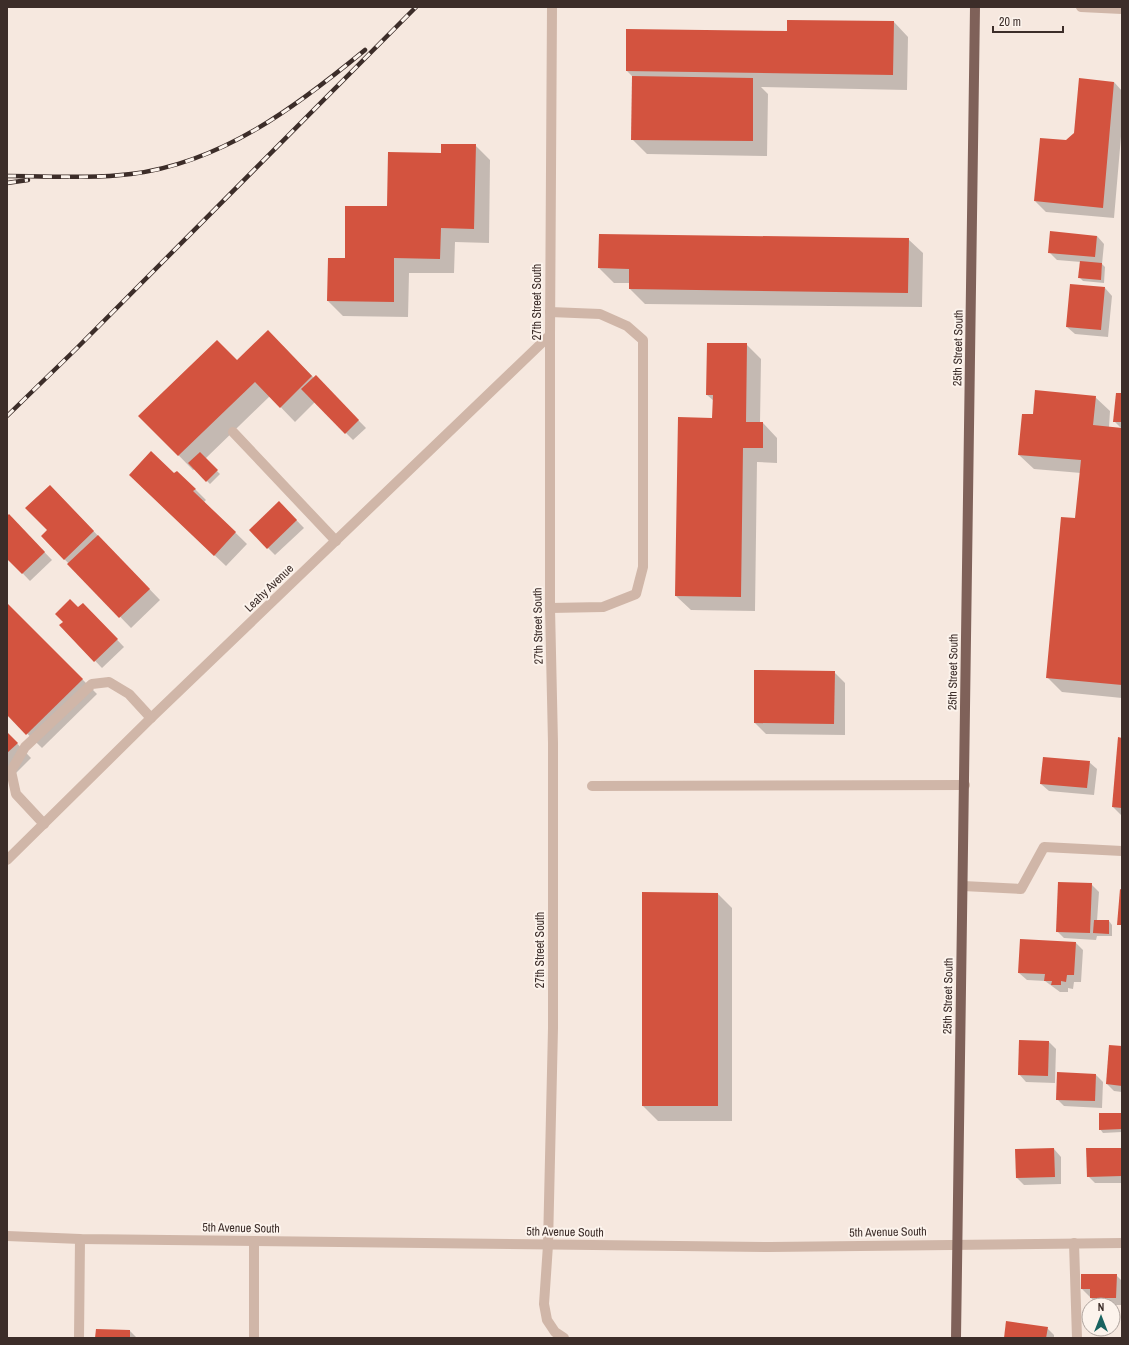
<svg xmlns="http://www.w3.org/2000/svg" width="1129" height="1345" font-family="'Archivo Narrow',sans-serif">
	<style>
		.shadow { fill: #0003 }
		.building { fill: #d3533f }
		.lines { fill: none; stroke-linecap: round; stroke-linejoin: round }
		.minor { stroke: #d0b6a8; stroke-width: 10 }
		.major { stroke: #7f6159; stroke-width: 10 }
		.rail-casing { stroke: #3c2d29; stroke-width: 4.5 }
		.rail { stroke: #fcf3ec; stroke-width: 3; stroke-dasharray: 9; stroke-linecap: butt }
		.labels { text-anchor: middle; stroke-width: 4; stroke-linejoin: round; paint-order: stroke }
		.street-label { font-size: 12px; fill: #3c2d29; stroke: #fcf3ec }
	</style>
	<rect width="100%" height="100%" fill="#f6e8df"/>
	<g class="shadow">
		<path d="M894 22 908 37 907 90 761 87 768 94 767 156 647 154 632 139 633 77 627 71V30L787 32Z"/>
		<path d="M1114 82 1122 91V125L1114 218 1046 212 1035 201 1066 141 1075 133Z"/>
		<path d="M475 145 490 160 489 243 455 242 454 273H409L408 317 343 316 328 301 346 259 388 207 442 154Z"/>
		<path d="M1097 236 1104 244 1102 264 1105 267 1104 283 1083 281 1079 277 1081 262 1057 260 1049 252Z"/>
		<path d="M908 239 923 253 922 307 645 304 630 289V283H614L599 268Z"/>
		<path d="M1105 288 1112 296 1108 337 1075 334 1067 327Z"/>
		<path d="M746 344 761 359 760 423H763L777 438V463L757 462 755 611 691 610 676 596 713 419 714 401 707 395Z"/>
		<path d="M283 346 314 378 316 377 366 428 353 440 315 402 295 422 270 396 205 459 220 474 210 484 195 469 193 470 140 416 237 362Z"/>
		<path d="M1122 395V698L1062 692 1047 677 1076 519 1081 473 1034 469 1019 455 1034 415 1095 397 1110 411 1109 427 1122 429 1114 421Z"/>
		<path d="M174 475 195 489 206 500 204 502 247 544 226 566 141 486Z"/>
		<path d="M50 486 160 600 131 628 42 536 49 530Z"/>
		<path d="M279 502 304 528 275 555 250 530Z"/>
		<path d="M9 515 52 560 30 581 7 557V517Z"/>
		<path d="M7 604 97 694 42 748 7 714Z"/>
		<path d="M83 604 124 647 102 668 61 625Z"/>
		<path d="M834 672 845 683V735L766 734 755 723Z"/>
		<path d="M7 733 31 758 7 782Z"/>
		<path d="M1122 739V816L1113 807Z"/>
		<path d="M1089 762 1097 769 1094 795 1049 791 1041 784Z"/>
		<path d="M1091 884 1099 892 1097 921H1109L1112 925V936H1097L1096 940 1064 938 1057 931Z"/>
		<path d="M643 893 718 894 732 908V1121H658L643 1106Z"/>
		<path d="M1076 943 1083 950 1081 982H1074L1073 989 1068 988V992H1060L1045 981 1027 980 1019 973Z"/>
		<path d="M1049 1042 1056 1049 1055 1083 1026 1082 1019 1074Z"/>
		<path d="M1122 1047V1092L1114 1091 1107 1084Z"/>
		<path d="M1058 1073 1096 1075 1103 1082 1102 1108 1064 1106 1057 1099Z"/>
		<path d="M1122 1114V1132L1103 1133 1100 1129Z"/>
		<path d="M1054 1149 1061 1157V1184L1024 1185 1016 1177Z"/>
		<path d="M1122 1149V1183H1095L1088 1176Z"/>
		<path d="M1116 1275 1122 1281V1305H1098L1082 1289Z"/>
		<path d="M1047 1328 1054 1335V1338H1005Z"/>
		<path d="M130 1331 137 1338H96Z"/>
	</g>
	<g class="building">
		<path d="M787 20 894 21 893 75 626 71V29L787 31Z"/>
		<path d="M632 76 753 78V141L631 140Z"/>
		<path d="M1079 78 1114 82 1103 208 1034 201 1040 138 1066 140 1074 133Z"/>
		<path d="M441 144H476L474 229 441 228 440 259 394 258V302L327 301 328 258H345V206H387L388 152 441 153Z"/>
		<path d="M1050 231 1097 236 1095 257 1048 253Z"/>
		<path d="M599 234 909 238 908 293 629 289V269L598 268Z"/>
		<path d="M1080 261 1102 263 1101 280 1078 278Z"/>
		<path d="M1070 284 1105 287 1101 330 1066 327Z"/>
		<path d="M268 330 312 376 280 408 255 382 178 456 138 416 217 340 237 360Z"/>
		<path d="M707 343H747L746 422H763V448H743L741 597 675 596 678 417 712 418 713 395H706Z"/>
		<path d="M316 375 359 420 345 434 301 389Z"/>
		<path d="M1035 390 1096 396 1093 425 1122 428V685L1046 678 1061 517 1075 518 1081 460 1018 455 1022 414H1033Z"/>
		<path d="M1116 393H1122V422H1113Z"/>
		<path d="M151 451 174 473 177 471 196 489 193 491 236 532 214 556 129 475Z"/>
		<path d="M200 452 218 470 206 482 188 463Z"/>
		<path d="M50 485 94 531 64 560 41 536 47 530 25 508Z"/>
		<path d="M279 501 297 520 267 549 249 530Z"/>
		<path d="M9 514 45 552 22 574 7 559V516Z"/>
		<path d="M98 535 150 589 119 618 67 564Z"/>
		<path d="M70 599 78 607 83 603 118 639 94 662 59 625 63 622 55 614Z"/>
		<path d="M7 603 83 679 26 735 7 715Z"/>
		<path d="M754 670 835 671 834 724 754 723Z"/>
		<path d="M7 732 18 743 7 753Z"/>
		<path d="M1118 737 1122 738V808L1112 807Z"/>
		<path d="M1043 757 1090 761 1087 788 1040 784Z"/>
		<path d="M1058 882 1092 883 1090 933 1056 932Z"/>
		<path d="M1120 889 1122 890V925H1117Z"/>
		<path d="M642 892 718 893V1106H642Z"/>
		<path d="M1094 920H1109V934L1093 933Z"/>
		<path d="M1020 939 1076 942 1074 975H1067L1066 982 1061 981V985H1051L1052 981H1044L1045 974 1018 973Z"/>
		<path d="M1019 1040 1049 1041 1048 1076 1018 1075Z"/>
		<path d="M1109 1045 1122 1046V1086L1106 1084Z"/>
		<path d="M1057 1072 1096 1074 1095 1101 1056 1100Z"/>
		<path d="M1099 1113H1122V1129L1099 1130Z"/>
		<path d="M1054 1148 1055 1177 1016 1178 1015 1149Z"/>
		<path d="M1086 1148H1122V1176L1087 1177Z"/>
		<path d="M1081 1274H1117L1116 1298H1090V1289H1081Z"/>
		<path d="M1006 1321 1048 1327 1046 1338H1004Z"/>
		<path d="M96 1329 130 1330V1338H95Z"/>
	</g>
	<g class="lines">
		<g class="minor">
			<path d="M552 7 550 335V608L553 743V1028L548 1245 544 1304 547 1320 555 1332 564 1338"/>
			<path d="M1081 7 1122 9"/>
			<path d="M550 312 600 314 627 326 643 340V567L636 594 603 607 550 608"/>
			<path d="M233 432 336 541"/>
			<path d="M592 786 965 785"/>
			<path d="M44 824 16 794 11 771 25 747 92 684 109 682 129 694 151 718"/>
			<path d="M7 860 151 718 550 335"/>
			<path d="M963 886 1021 889 1044 847 1122 851"/>
			<path d="M7 1236 80 1239 770 1247 1122 1243"/>
			<path d="M1074 1243 1077 1338"/>
			<path d="M79 1338 80 1239"/>
			<path d="M254 1338V1241"/>
		</g>
		<path class="major" d="M956 1338 975 7"/>
		<g class="rail-casing">
			<g id="rail">
				<path d="M7 176C48 176 90 179 131 174 222 163 297 106 365 50"/>
				<path d="M7 183 28 180"/>
				<path d="M7 416 76 349 416 7"/>
			</g>
		</g>
		<use href="#rail" class="rail"/>
	</g>
	<g class="labels">
		<g class="street-label">
			<text transform="translate(537 302) rotate(-90)" y="4">27th Street South</text>
			<text transform="translate(958 348) rotate(-89)" y="4">25th Street South</text>
			<text transform="translate(269 588) rotate(-44)" y="4">Leahy Avenue</text>
			<text transform="translate(538 626) rotate(-91)" y="4">27th Street South</text>
			<text transform="translate(953 672) rotate(-89)" y="4">25th Street South</text>
			<text transform="translate(540 950) rotate(-90)" y="4">27th Street South</text>
			<text transform="translate(948 996) rotate(-89)" y="4">25th Street South</text>
			<text transform="translate(241 1228) rotate(1)" y="4">5th Avenue South</text>
			<text transform="translate(565 1232) rotate(1)" y="4">5th Avenue South</text>
			<text transform="translate(888 1232) rotate(-1)" y="4">5th Avenue South</text>
		</g>
	</g>
	<rect width="1129" height="1345" fill="none" stroke="#3c2d29" stroke-width="16"/>
	<g transform="translate(1101 1317)"><circle r="19" fill="#fcf3ec" stroke="#afa49e"/>
	<path d="M0-3L7 15L0 10L-7 15Z" fill="#196360"/>
	<text y="-6" font-size="11" font-weight="bold" text-anchor="middle" fill="#3c2d29">N</text>
	</g>
	<path d="M993 26v6h70v-6" fill="none" stroke="#3c2d29" stroke-width="2"/>
	<text x="999" y="26" font-size="12" fill="#3c2d29" stroke="#fcf3ec" stroke-width="3" paint-order="stroke">20 m</text>
</svg>
